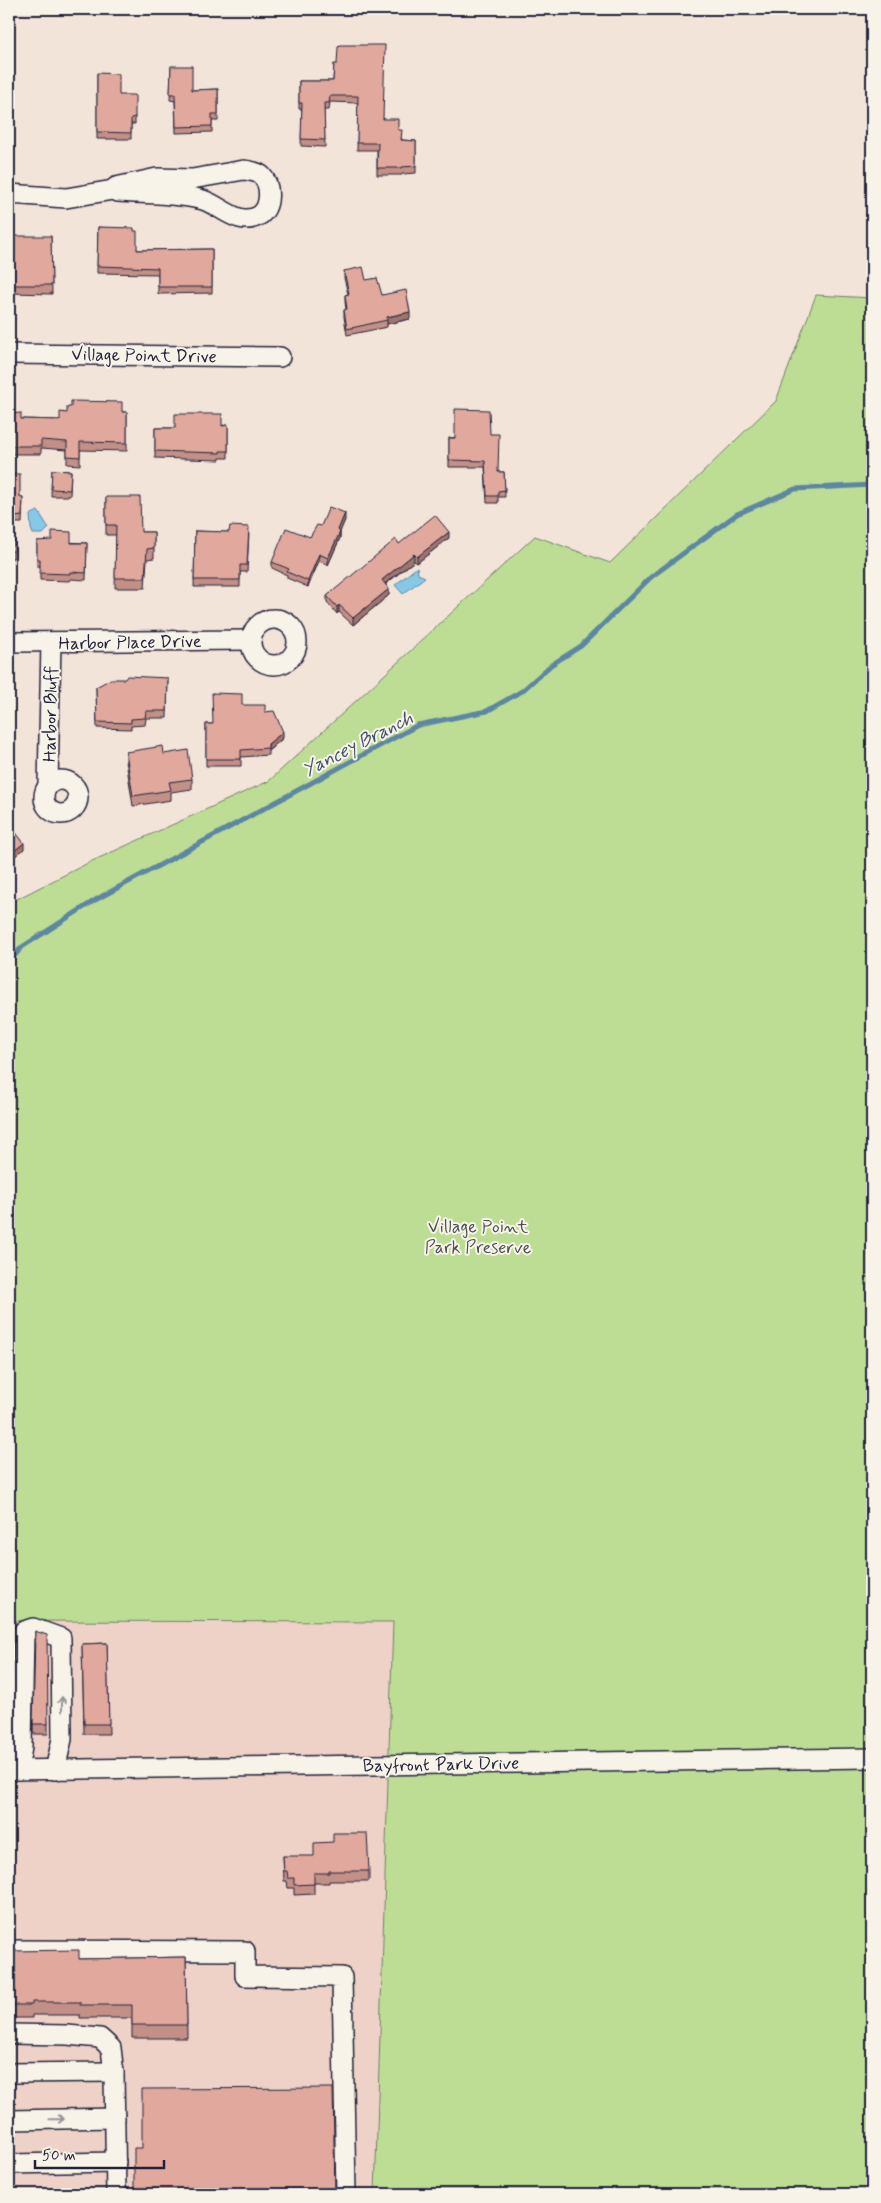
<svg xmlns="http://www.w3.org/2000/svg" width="881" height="2203" font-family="Mynerve,sans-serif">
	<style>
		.built { fill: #eed2c7 }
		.green { fill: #bddd95; stroke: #708068 }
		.water { fill: #85c9e6; stroke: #5d86a2 }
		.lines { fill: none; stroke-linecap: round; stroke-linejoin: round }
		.stream { stroke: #5d86a2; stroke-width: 5 }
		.minor-casing { stroke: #22223b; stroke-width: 22 }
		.minor { stroke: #f7f3e8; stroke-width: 19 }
		.wall { fill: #c29087; stroke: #22223b }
		.shaded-wall { fill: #9e766e; stroke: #22223b }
		.building { fill: #e1a89d; stroke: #22223b }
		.oneway { stroke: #97959a }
		.labels { text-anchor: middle; stroke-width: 4; stroke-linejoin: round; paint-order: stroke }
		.street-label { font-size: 18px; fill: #22223b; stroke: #f7f3e8 }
		.park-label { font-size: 18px; fill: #495152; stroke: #f7f3e8 }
		.water-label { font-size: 19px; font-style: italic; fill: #40546e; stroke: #f7f3e8 }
	</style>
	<rect width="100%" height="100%" fill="#f3e4d9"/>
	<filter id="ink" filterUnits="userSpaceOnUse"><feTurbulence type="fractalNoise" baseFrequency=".02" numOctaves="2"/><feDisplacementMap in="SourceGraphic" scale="10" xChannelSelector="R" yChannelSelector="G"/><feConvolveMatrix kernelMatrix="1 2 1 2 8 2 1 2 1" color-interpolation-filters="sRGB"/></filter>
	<g filter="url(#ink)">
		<path class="built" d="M9 1621 393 1622 375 2194H9Z"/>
		<path class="green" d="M816 295 872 298V2194H375L393 1622 9 1621V903L90 862 269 781 535 536 610 563 776 401Z"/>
		<g class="water">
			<path d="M38 511 49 528 43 534H33L31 529 30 515Z"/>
			<path d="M417 567 418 574 425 577 403 594 395 585Z"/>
		</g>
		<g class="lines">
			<path class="stream" d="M9 962 22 947 97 899 418 725 487 711 522 691 551 665 581 646 651 577 737 514 795 489 872 485"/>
			<g class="minor-casing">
				<g id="minor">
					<path d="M244 170C250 171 258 172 262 176 271 185 271 207 260 215 239 228 222 206 203 200 180 193 143 194 118 192L113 190 116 187 157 178 192 179Z"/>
					<path d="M9 194 66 198 113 190"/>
					<path d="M9 354 280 357"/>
					<circle cx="274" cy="642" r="23"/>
					<path d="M9 642 251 640"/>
					<circle cx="61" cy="797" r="17"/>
					<path d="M48 785 51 643"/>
					<path d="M9 1770 872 1758"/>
					<path d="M18 1770 22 1747 24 1631 33 1628 61 1638 62 1739 55 1770"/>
					<path d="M9 1950 245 1951V1976L342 1977 346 2194"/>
					<path d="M9 2034 67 2035 100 2038 111 2048 114 2074 116 2194"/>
					<path d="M9 2073 114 2072"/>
					<path d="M9 2120 115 2118"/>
					<path d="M9 2164 116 2162"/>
				</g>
			</g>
			<use href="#minor" class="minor"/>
		</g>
		<g class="wall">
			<path d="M334 64 384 119 398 130 402 140 416 141V173L402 174V175H377V150H357L358 103 330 102 329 110H324L325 147 301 146 302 109H299V81H333Z"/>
			<path d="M171 66 192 90 218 89V121H212V132L176 133 175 101 170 100Z"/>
			<path d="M97 73 119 95 135 117V124H131V139H97Z"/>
			<path d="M98 227 134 231 137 250 212 249V293L158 294V274L97 273Z"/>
			<path d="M51 236 52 294 10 293V290H9V247Z"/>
			<path d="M344 271 366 280 382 295 410 319 387 324V327L347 335 344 317V310L346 309 345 302V295L348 294 344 278Z"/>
			<path d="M122 412H127V451L80 450V465L67 464V450L41 448V454H9V414L21 419 60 420Z"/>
			<path d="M228 425V458H220V460L155 458V428H175Z"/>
			<path d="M490 434 498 472H504L505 497H498V503H487L485 467H449V438Z"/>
			<path d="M52 470 71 471 70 496H51Z"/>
			<path d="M9 474 20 497H23L22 523H14V558H11L10 585H9Z"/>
			<path d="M106 497 141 532H154V558L147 559 145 588H115L116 535H106Z"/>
			<path d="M345 520 340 531V538L328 565 319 561 308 587 287 578V575L272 568V562L310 537 321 526Z"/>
			<path d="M195 531 249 533 247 572H240V587H194Z"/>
			<path d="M449 538 417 563 414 561 386 584 389 595 353 625 339 612 337 614 327 602V596L399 544Z"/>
			<path d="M37 541 87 543 86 580 70 579V581L40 580V566H37Z"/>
			<path d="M168 678 167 718H146L145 725 131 726V729L97 728 96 687Z"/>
			<path d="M242 705 265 712 283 738 268 751V755L241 757V766H206V724H213Z"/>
			<path d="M126 752 164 754 192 779V789L171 792V800L133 806 126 761Z"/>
			<path d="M9 1630H13L11 1734H9Z"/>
			<path d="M35 1631 48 1724V1734H33Z"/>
			<path d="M107 1643 109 1734H84L82 1644Z"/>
			<path d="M283 1856 369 1871V1881H329V1883H314V1894L294 1895V1888H288L287 1881H284Z"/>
			<path d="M9 1951 79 1959 186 1957 187 2038H132V2018H80V2015H32V2018H9Z"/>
		</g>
		<g class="shaded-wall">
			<path d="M410 312V319L387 324V317Z"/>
			<path d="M345 513V520L338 537V530Z"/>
			<path d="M340 532V538L328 565V558Z"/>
			<path d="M449 532V538L417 563V557Z"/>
			<path d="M319 554V561L308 587V581Z"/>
			<path d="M414 554V561L382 586V580Z"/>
			<path d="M389 589V595L353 625V618Z"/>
			<path d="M339 605V612L337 614V607Z"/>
			<path d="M283 732V738L268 751V744Z"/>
			<path d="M24 843V849L9 861V855Z"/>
		</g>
		<g class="building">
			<path d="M340 45H385L383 119H398V130H402L401 140 416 141V166L402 167V168H377L378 143H357L358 96H330L329 103H324L325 140 301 139 302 103H299V81H333L334 64H337L338 47Z"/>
			<path d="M171 66H192V90L218 89V114H212V126L176 127 175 94H170Z"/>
			<path d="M97 73 119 74V95H135V117L131 118V133L97 132Z"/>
			<path d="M98 227 134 228V231H137V250L212 249V287H158V268L97 266Z"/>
			<path d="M11 236H51L52 285H10V282H9V247H11Z"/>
			<path d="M363 267 366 280 377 278 382 295 406 290 410 312 387 317V320L347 329 344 310 347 309 345 295 349 294 344 271Z"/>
			<path d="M71 401 122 402V412H127V443L80 442V457L67 456V442L41 440V446H9V414L21 413V419L60 420V412L67 413V407H71Z"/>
			<path d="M455 409 489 410 490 434H499L498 472H504L505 490 498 491V496H487L485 461 449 460V438H455Z"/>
			<path d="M175 414H222V426L228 425V451H220V453L155 451V428H175Z"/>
			<path d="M52 470 71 471 70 490 51 489Z"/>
			<path d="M9 474H20V497H23L22 516 14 517V551H11L10 578H9Z"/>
			<path d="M106 497H140L141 532H154V548L147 549 145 578H115L116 525H106Z"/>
			<path d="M329 507 345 513 338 530 340 532 328 558 319 554 308 581 287 572 289 569 272 562 286 528 310 537 317 525 321 526Z"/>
			<path d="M435 515 449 532 417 557 414 554 382 580 389 589 353 618 339 605 337 607 327 596 396 539 399 544Z"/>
			<path d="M230 526 249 527 247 565H240V580H194L195 531 229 532Z"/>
			<path d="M52 531 71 532V543H87L86 573 70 572V574L40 573V559H37V541L52 540Z"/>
			<path d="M127 676 168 678 167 711H146L145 718 131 719V723L97 722 96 687 111 679H125Z"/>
			<path d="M212 693 242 694V705H265V712L274 711 283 732 268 744V748L241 750V759H206V724H213Z"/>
			<path d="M163 746 164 754 188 750 192 779 169 782 171 790 133 796 126 752Z"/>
			<path d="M9 825H10L24 843 9 855Z"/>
			<path d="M9 1630H13L11 1724H9Z"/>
			<path d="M35 1631 47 1635 48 1724H33Z"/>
			<path d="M107 1643 109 1724H84L82 1644Z"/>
			<path d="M333 1833H367L369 1871H329V1873H314V1884L294 1885V1878H288L287 1871H284L283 1856H314V1843L333 1842Z"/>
			<path d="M79 1950V1959L186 1957 187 2025H132V2005H80V2002H32V2005H9V1951Z"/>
			<path d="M333 2088 335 2194H126V2189H134V2148H142V2089Z"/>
		</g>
		<defs><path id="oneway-shaft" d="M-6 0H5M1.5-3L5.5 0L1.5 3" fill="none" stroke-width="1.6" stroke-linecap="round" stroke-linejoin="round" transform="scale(1.25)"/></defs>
		<g class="oneway">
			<use href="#oneway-shaft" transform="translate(62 1704) rotate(-90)"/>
			<use href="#oneway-shaft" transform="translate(57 2119) rotate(-1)"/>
		</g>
	</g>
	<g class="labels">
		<g class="street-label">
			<text transform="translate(144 355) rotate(1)" y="6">Village Point Drive</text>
			<text transform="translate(130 642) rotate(-1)" y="6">Harbor Place Drive</text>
			<text transform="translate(50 714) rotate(-89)" y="6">Harbor Bluff</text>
			<text transform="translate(441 1764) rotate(-1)" y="6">Bayfront Park Drive</text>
		</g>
		<g class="park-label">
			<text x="478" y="1232">Village Point<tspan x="478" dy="21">Park Preserve</tspan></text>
		</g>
		<g class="water-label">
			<text transform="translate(357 743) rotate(-27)" y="7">Yancey Branch</text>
		</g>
	</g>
	<rect width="881" height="2203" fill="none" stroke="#f7f3e8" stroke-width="30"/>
	<rect x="15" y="15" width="851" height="2173" fill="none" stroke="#22223b" stroke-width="2" filter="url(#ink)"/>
	<path d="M35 2160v8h129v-8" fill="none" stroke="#22223b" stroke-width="2.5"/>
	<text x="42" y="2160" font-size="15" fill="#22223b" stroke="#f7f3e8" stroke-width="4" paint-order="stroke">50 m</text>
</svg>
